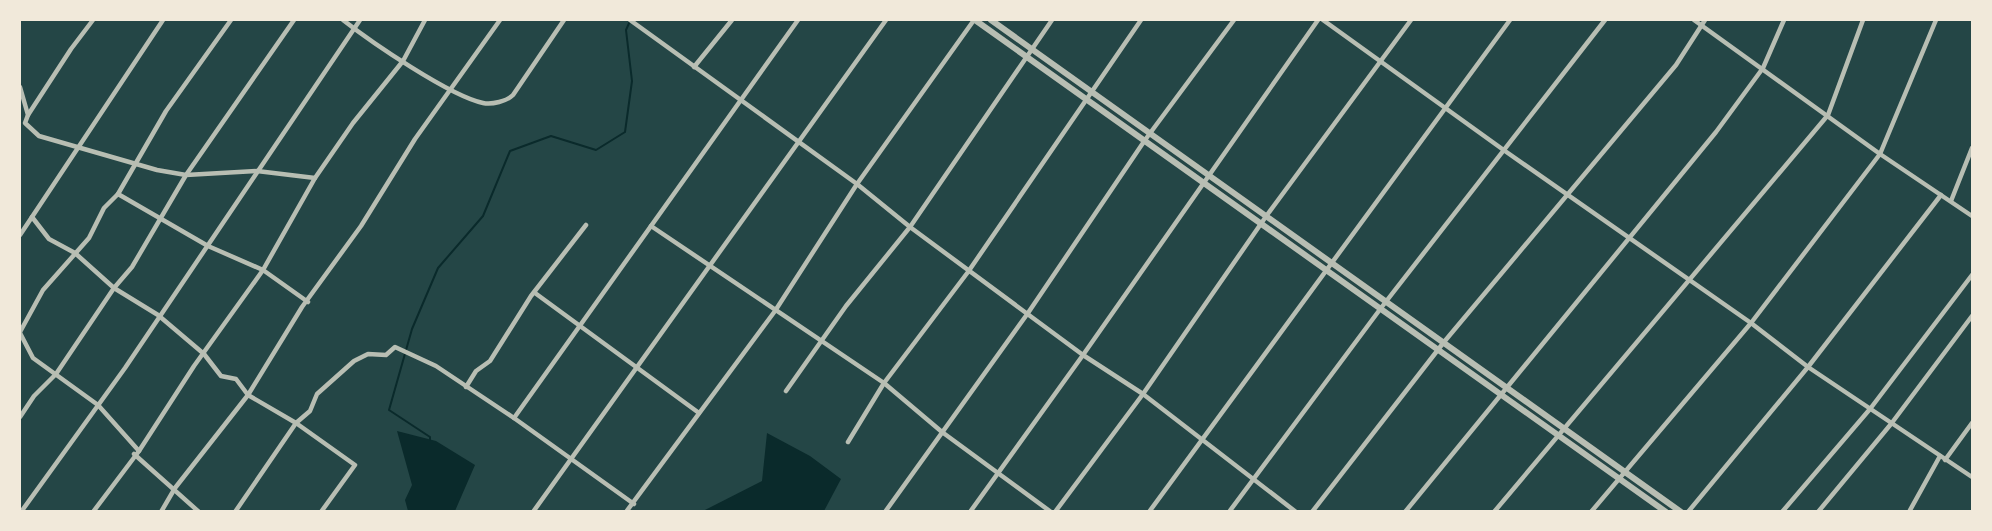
<svg xmlns="http://www.w3.org/2000/svg" width="1992" height="531" font-family="'Open Sans',sans-serif">
	<style>
		.green { fill: #244646 }
		.water { fill: #0a2a2b }
		.lines { fill: none; stroke-linecap: round; stroke-linejoin: round }
		.stream { stroke: #0a2a2b; stroke-width: 2 }
		.minor { stroke: #b8beb3; stroke-width: 4.5 }
		.tertiary { stroke: #b8beb3; stroke-width: 6 }
	</style>
	<rect width="100%" height="100%" fill="#0f3d3e"/>
	<rect class="green" x="20" y="20" width="1952" height="491"/>
	<g class="water">
		<path d="M397 431 436 441 475 465 455 511H408L405 500 412 485Z"/>
		<path d="M767 433 810 456 841 479 824 511H703L762 481Z"/>
	</g>
	<g class="lines">
		<path class="stream" d="M430 440V437L389 410 412 329 438 268 483 216 510 151 551 136 596 150 625 132 632 81 626 30 630 21"/>
		<g class="minor">
			<path d="M343 20C371 42 450 96 483 103 492 105 507 101 513 95L564 20"/>
			<path d="M630 20 857 184 910 227 1083 355 1143 394 1296 512"/>
			<path d="M1323 20 1505 151 1751 323 1808 367 1972 477"/>
			<path d="M1694 20 1880 154 1972 216"/>
			<path d="M694 67 732 20"/>
			<path d="M20 87 28 115 25 123 39 136 157 170 186 175 257 171 315 178"/>
			<path d="M28 115 71 49 93 20"/>
			<path d="M118 194 208 246 263 270 308 302"/>
			<path d="M1951 201 1972 148"/>
			<path d="M32 217 49 239 75 253 114 288 158 315 204 354 221 376 236 379 248 395 296 423 355 465 321 512"/>
			<path d="M651 226 884 383 942 432 1051 512"/>
			<path d="M20 235 163 20"/>
			<path d="M535 293 699 413"/>
			<path d="M20 332 43 290 89 238 104 208 118 194 166 111 231 20"/>
			<path d="M20 333 33 358 98 405 139 451"/>
			<path d="M466 387 476 371 490 361 531 296 586 225"/>
			<path d="M786 391 846 306 910 227 1052 20"/>
			<path d="M20 417 34 396 56 374 114 288 132 267 186 175 294 20"/>
			<path d="M514 418 798 20"/>
			<path d="M848 442 884 383 968 272 1141 20"/>
			<path d="M134 454 199 512"/>
			<path d="M1945 460 1972 423"/>
			<path d="M21 512 125 368 360 20"/>
			<path d="M93 512 139 451 194 366 263 270 315 178 353 123 403 61 425 20"/>
			<path d="M161 512 175 488 248 395 302 307 361 226 415 139 500 20"/>
			<path d="M235 512 296 423 310 411 317 394 354 361 368 354 386 355 395 347 436 366 514 418 634 504"/>
			<path d="M533 512 886 20"/>
			<path d="M626 512 775 311 857 184 974 20"/>
			<path d="M885 512 1028 313 1145 140 1234 20"/>
			<path d="M970 512 1083 355 1318 20"/>
			<path d="M1055 512 1143 394 1267 215 1411 20"/>
			<path d="M1149 512 1510 20"/>
			<path d="M1229 512 1381 308 1605 20"/>
			<path d="M1312 512 1444 342 1676 65 1705 20"/>
			<path d="M1405 512 1716 132 1763 68 1784 20"/>
			<path d="M1494 512 1828 115 1863 20"/>
			<path d="M1591 512 1751 323 1880 154 1936 20"/>
			<path d="M1688 512 1808 367 1941 195"/>
			<path d="M1782 512 1870 409 1972 275"/>
			<path d="M1818 512 1891 424 1972 316"/>
			<path d="M1909 512 1940 456"/>
		</g>
		<g class="tertiary">
			<path d="M975 20 1666 512"/>
			<path d="M991 20 1681 512"/>
		</g>
	</g>
	<rect width="1992" height="531" fill="none" stroke="#f1e9da" stroke-width="42"/>
</svg>
